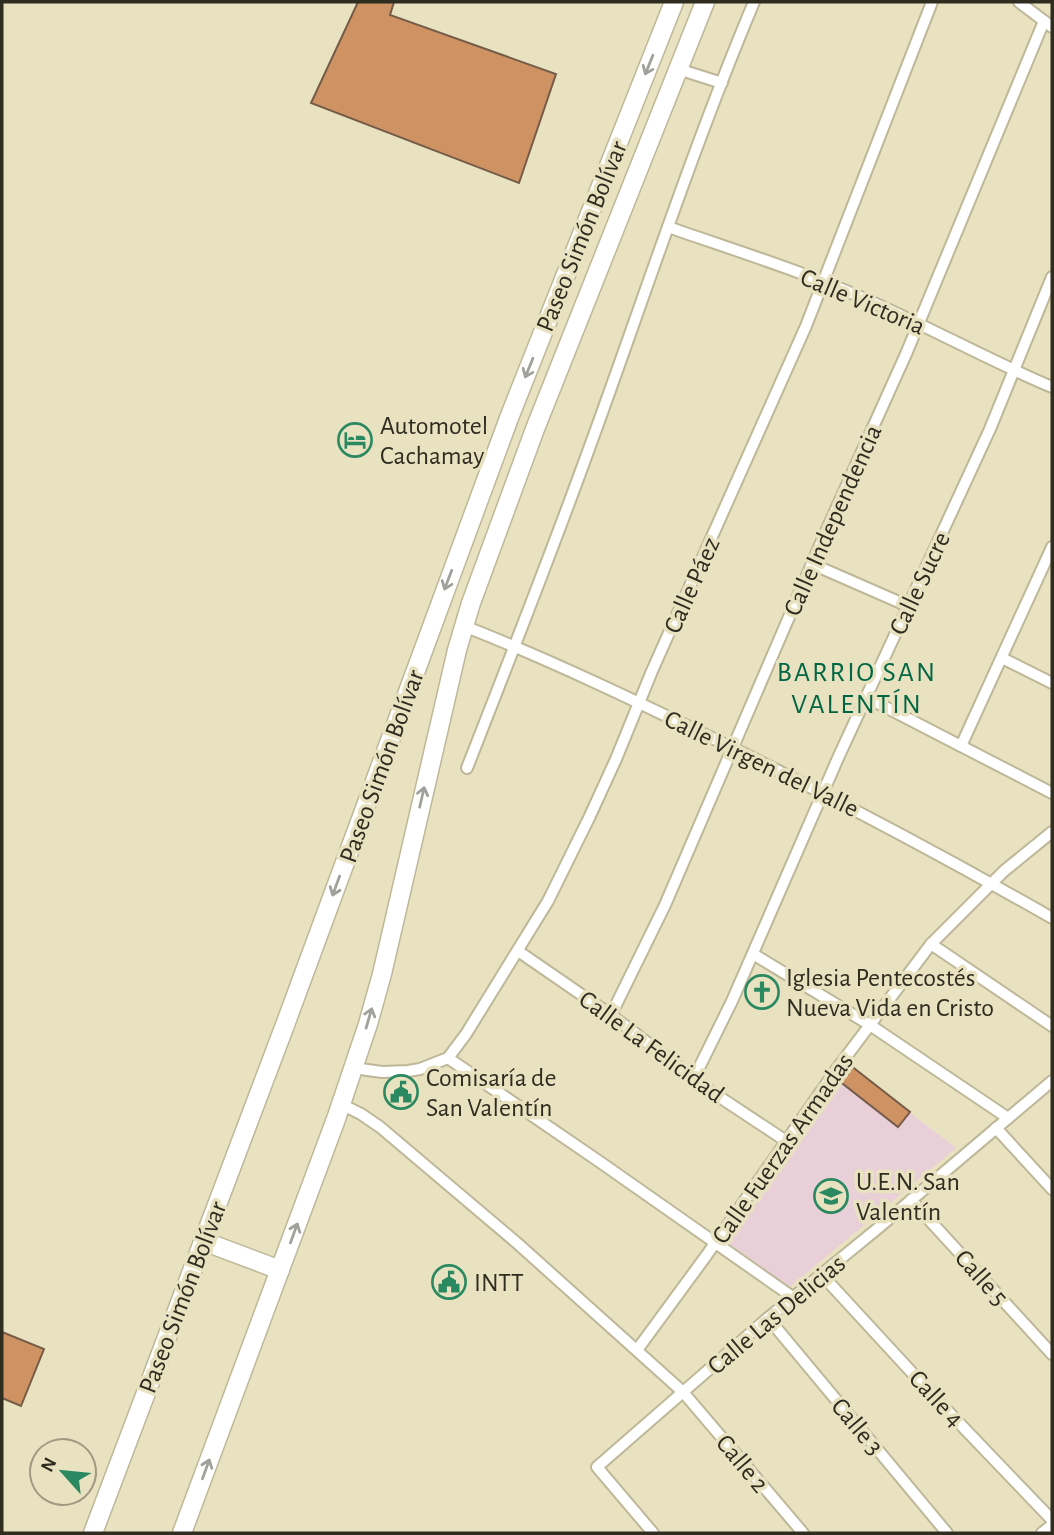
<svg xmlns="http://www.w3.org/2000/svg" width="1054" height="1535" font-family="'Alegreya Sans',sans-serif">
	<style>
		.education { fill: #e9cfd7 }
		.building { fill: #ce9263; stroke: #755c49; stroke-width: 2 }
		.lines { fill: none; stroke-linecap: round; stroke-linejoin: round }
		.street-casing { stroke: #beb798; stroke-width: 14 }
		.primary-casing { stroke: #beb798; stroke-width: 21 }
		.street { stroke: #fff; stroke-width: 10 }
		.primary { stroke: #fff; stroke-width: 18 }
		.oneway { stroke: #a1a09b }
		.labels { text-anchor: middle; stroke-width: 7; stroke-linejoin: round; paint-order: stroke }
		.street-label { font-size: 26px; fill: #2f2c20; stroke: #e9e2c1 }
		.poi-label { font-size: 26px; fill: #2f2c20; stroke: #e9e2c1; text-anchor: start }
		.neighbourhood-label { font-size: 28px; letter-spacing: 2px; fill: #006643; stroke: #e9e2c1 }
	</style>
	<rect width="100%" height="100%" fill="#e9e2c1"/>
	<path class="education" d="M853 1069 956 1148 790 1287 728 1243Z"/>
	<g class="building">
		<path d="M358 2H394L390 15 556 74 519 183 311 103Z"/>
		<path d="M850 1065 910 1112 898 1127 838 1080Z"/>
		<path d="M2 1332 44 1349 21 1406 2 1398Z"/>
	</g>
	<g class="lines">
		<g class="street-casing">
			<g id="street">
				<path d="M1019 2 1052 27"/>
				<path d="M678 69 722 83"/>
				<path d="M668 227C740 252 814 275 883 307 940 333 995 363 1052 387"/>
				<path d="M812 564 908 606"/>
				<path d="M464 626C558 663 648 707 739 751 845 804 949 859 1052 918"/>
				<path d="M1002 658 1052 683"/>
				<path d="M866 697 1052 793"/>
				<path d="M961 746 1052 547"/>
				<path d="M467 768C509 661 551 554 590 446 644 298 693 147 754 2"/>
				<path d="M931 944 1052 1026"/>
				<path d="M518 951 611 1015 712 1092 786 1141"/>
				<path d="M753 954 870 1025 1008 1118"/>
				<path d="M611 1015 665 905 823 538 906 354 1044 21"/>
				<path d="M448 1058 600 1162 794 1298"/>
				<path d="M353 1068 382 1072 408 1071 420 1069 448 1058 466 1034 548 901 589 818 616 759 652 671 806 326 932 2"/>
				<path d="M694 1078 732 1001 838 758 990 429 1052 277"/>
				<path d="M341 1104 361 1114 380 1127 517 1243 683 1392 803 1533"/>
				<path d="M996 1128 1052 1189"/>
				<path d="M911 1200 1052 1354"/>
				<path d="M822 1275 939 1402 1052 1520"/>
				<path d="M768 1318 947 1533"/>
				<path d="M637 1350 706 1256 836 1070 931 944 1004 871 1052 832"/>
				<path d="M653 1533 597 1467 768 1318 877 1229 1052 1081"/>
				<path d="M1042 1533 1052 1525"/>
			</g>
		</g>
		<g class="primary-casing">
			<g id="primary">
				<path d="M203 1241 280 1270"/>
				<path d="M93 1533 285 1025 509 418 674 2"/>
				<path d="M182 1533 336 1119 368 1024 382 974 457 650 471 603 535 429 705 2"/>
			</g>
		</g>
		<use href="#street" class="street"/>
		<use href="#primary" class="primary"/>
	</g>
	<defs><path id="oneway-shaft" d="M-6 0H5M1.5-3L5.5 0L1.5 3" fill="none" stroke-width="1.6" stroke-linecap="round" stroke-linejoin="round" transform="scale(1.75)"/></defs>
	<g class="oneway">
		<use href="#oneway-shaft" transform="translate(649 65) rotate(112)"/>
		<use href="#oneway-shaft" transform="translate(529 368) rotate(112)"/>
		<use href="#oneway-shaft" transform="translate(448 580) rotate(111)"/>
		<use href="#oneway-shaft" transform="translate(422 797) rotate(-77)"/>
		<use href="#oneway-shaft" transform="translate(336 886) rotate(110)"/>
		<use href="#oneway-shaft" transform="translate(369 1018) rotate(-74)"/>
		<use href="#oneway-shaft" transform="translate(294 1233) rotate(-70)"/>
		<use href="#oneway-shaft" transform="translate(206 1469) rotate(-70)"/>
	</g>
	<defs>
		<g id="hotel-ring" transform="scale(1.75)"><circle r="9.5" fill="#e9e2c1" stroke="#2a8961" stroke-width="1.5"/><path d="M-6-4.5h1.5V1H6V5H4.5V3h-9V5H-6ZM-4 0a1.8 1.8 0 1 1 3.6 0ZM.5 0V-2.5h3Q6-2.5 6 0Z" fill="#2a8961"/></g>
		<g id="church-ring" transform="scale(1.75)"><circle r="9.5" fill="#e9e2c1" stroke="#2a8961" stroke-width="1.5"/><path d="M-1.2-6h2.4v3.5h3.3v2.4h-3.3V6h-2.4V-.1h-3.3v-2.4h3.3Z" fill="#2a8961"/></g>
		<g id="civic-ring" transform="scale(1.75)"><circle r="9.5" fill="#e9e2c1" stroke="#2a8961" stroke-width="1.5"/><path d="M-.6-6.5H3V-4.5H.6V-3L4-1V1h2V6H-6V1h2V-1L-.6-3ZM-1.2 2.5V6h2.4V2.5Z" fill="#2a8961"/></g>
		<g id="school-ring" transform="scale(1.75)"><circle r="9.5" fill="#e9e2c1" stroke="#2a8961" stroke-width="1.5"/><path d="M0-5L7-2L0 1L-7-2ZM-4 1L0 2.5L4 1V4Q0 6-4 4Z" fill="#2a8961"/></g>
	</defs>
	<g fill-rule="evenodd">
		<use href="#hotel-ring" x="355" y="440"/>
		<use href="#church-ring" x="762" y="992"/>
		<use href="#civic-ring" x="401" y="1092"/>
		<use href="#school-ring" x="831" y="1196"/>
		<use href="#civic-ring" x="449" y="1282"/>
	</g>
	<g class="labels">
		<g class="street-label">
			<text transform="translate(581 236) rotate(-68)" y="9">Paseo Simón Bolívar</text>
			<text transform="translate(863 301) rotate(23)" y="9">Calle Victoria</text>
			<text transform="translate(832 520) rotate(-66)" y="9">Calle Independencia</text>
			<text transform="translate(919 583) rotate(-65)" y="9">Calle Sucre</text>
			<text transform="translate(691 585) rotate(-66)" y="9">Calle Páez</text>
			<text transform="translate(762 763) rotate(26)" y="9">Calle Virgen del Valle</text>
			<text transform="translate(381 766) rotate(-70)" y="9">Paseo Simón Bolívar</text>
			<text transform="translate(652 1046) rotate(36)" y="9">Calle La Felicidad</text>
			<text transform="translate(782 1148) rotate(-55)" y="9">Calle Fuerzas Armadas</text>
			<text transform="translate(982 1277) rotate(48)" y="9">Calle 5</text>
			<text transform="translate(182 1297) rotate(-69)" y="9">Paseo Simón Bolívar</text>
			<text transform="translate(776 1314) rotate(-40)" y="9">Calle Las Delicias</text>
			<text transform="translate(937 1398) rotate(47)" y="9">Calle 4</text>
			<text transform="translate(858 1426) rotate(50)" y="9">Calle 3</text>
			<text transform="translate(743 1463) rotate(50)" y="9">Calle 2</text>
		</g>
		<g class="poi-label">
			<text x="380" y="434">Automotel<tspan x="380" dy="30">Cachamay</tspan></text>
			<text x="786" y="986">Iglesia Pentecostés<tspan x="786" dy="30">Nueva Vida en Cristo</tspan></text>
			<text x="426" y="1086">Comisaría de<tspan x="426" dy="30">San Valentín</tspan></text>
			<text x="856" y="1190">U.E.N. San<tspan x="856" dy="30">Valentín</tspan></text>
			<text x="474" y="1291">INTT</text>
		</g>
		<g class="neighbourhood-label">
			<text x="857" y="681">BARRIO SAN<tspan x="857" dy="32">VALENTÍN</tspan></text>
		</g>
	</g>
	<rect width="1054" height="1535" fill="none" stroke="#2f2c20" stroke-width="7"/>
	<g transform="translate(63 1472) rotate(297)"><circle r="33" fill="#e9e2c1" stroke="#9f9981" stroke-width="2"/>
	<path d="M0-5L12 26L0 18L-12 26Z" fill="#2a8961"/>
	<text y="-10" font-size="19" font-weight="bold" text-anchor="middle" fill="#2f2c20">N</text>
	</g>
</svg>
